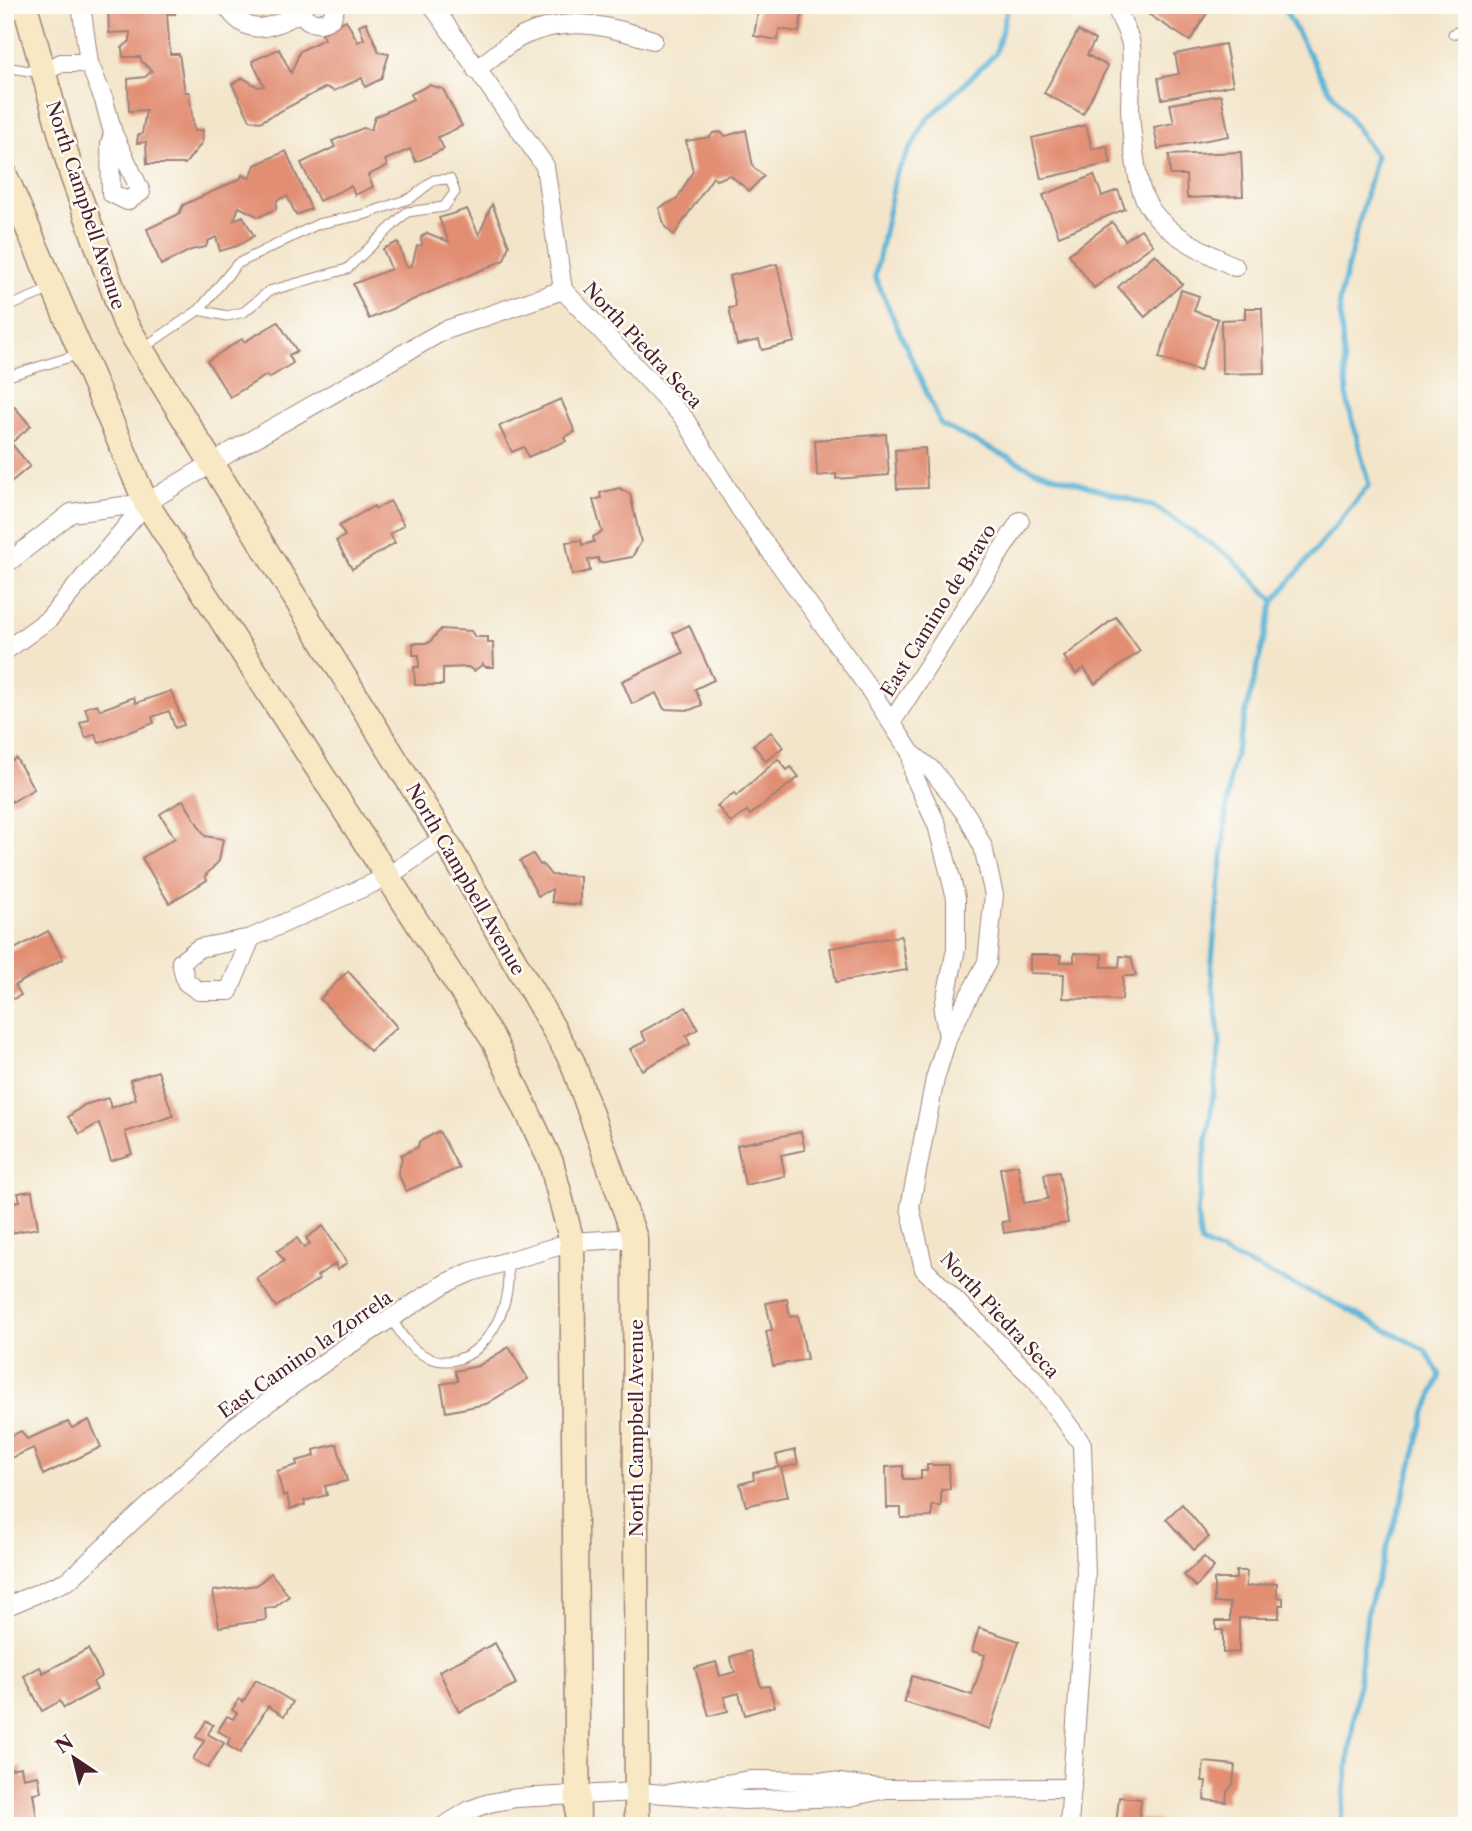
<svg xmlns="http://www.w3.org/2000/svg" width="1472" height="1831" font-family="'Libre Caslon Text',serif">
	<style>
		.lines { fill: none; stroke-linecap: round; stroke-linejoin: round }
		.stream { stroke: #58b2d6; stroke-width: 5 }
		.building { fill: #e28e73 }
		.lane-casing { stroke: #9e827a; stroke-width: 11 }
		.street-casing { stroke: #9e827a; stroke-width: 20 }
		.secondary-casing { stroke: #9e827a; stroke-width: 27 }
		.lane { stroke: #fff; stroke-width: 9 }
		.street { stroke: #fff; stroke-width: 18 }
		.secondary { stroke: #f8e8c3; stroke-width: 24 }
		.labels { text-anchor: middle; stroke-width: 5; stroke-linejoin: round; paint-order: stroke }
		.street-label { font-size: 19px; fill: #4a1f2b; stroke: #fdfcf7 }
	</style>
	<rect width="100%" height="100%" fill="#fdfcf7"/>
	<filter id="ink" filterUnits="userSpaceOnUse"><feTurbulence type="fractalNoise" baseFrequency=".0143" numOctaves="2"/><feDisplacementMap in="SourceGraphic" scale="14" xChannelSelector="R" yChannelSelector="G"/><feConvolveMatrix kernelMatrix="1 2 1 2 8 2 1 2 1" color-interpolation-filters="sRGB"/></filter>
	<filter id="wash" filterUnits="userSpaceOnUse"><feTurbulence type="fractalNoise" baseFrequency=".00686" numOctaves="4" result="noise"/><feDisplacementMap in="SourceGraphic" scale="28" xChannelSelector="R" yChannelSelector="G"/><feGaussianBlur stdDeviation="1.57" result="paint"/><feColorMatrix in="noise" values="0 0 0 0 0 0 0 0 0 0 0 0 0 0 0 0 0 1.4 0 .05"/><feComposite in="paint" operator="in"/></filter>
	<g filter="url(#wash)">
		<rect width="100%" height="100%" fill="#f3e5ca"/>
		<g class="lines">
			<g class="stream">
				<path d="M1007 5V10L996 53 926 121 896 174 875 277 941 425 1032 469 1155 507 1232 558 1274 601 1230 775 1211 970 1220 1043 1197 1214 1201 1243 1339 1305 1425 1350 1440 1375 1424 1417 1406 1487 1368 1609 1340 1826"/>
				<path d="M1274 601 1369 485 1348 404 1339 301 1376 156 1325 83 1282 5"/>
			</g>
		</g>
		<g id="blocks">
			<g class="building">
				<path d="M175 5V14H167L170 54H179L185 92H189L194 131 203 130 202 143 185 164H147L146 142 137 143 138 135 142 134 146 110 129 111 128 79 145 77 152 71 142 62 140 57H123L122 48 130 41V32L109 33 108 6Z"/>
				<path d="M759 5H803L799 32 779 29 778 40 754 36Z"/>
				<path d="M1149 5H1212L1190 41 1145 12Z"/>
				<path d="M346 20 358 42 364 39 359 25 366 22 379 52 389 54 381 79 365 87 362 78 334 91 326 87 260 122 250 120 232 84 243 78 258 87 264 86 252 61 279 49 291 73 300 51 324 39 322 33Z"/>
				<path d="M1078 31 1095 40 1087 55 1108 66 1083 114 1044 93Z"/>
				<path d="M1225 44 1233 85 1162 99 1158 78 1179 74 1175 54Z"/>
				<path d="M429 85 443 89 462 126 438 137 444 149 416 162 410 149 385 160 387 166 368 175 373 187 355 195 351 186 319 201 301 163 335 147 332 141 363 128 371 130 375 117 413 99 411 94Z"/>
				<path d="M1221 95 1229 136 1158 149 1154 127 1174 123 1170 104Z"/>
				<path d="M1086 125 1092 149 1107 146 1111 163 1041 179 1032 138Z"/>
				<path d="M746 130 753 167 764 176 749 191 730 175 716 180 713 177 674 235 665 227 659 208 677 199 693 171 686 141 710 137 713 133 720 132 726 136Z"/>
				<path d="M286 151 311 209 296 215 287 196 277 200 276 209 259 217 239 207 234 220 243 216 254 236 237 246 220 251 216 237 208 241 206 247 191 250 161 265 147 229 179 214 183 205 240 179 242 175 250 178 255 165Z"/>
				<path d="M1241 152 1243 196 1187 198 1186 175H1170L1169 155Z"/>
				<path d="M1094 175 1102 196 1118 190 1125 209 1059 236 1043 195Z"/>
				<path d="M492 204 509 245 504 260 369 319 353 284 391 269 383 249 398 242 406 267 412 265 417 246 422 245 421 237 427 233 449 242 439 218 467 209 479 235Z"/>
				<path d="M1112 222 1125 240 1141 229 1153 245 1094 288 1069 254Z"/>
				<path d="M1155 254 1182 284 1145 317 1118 287Z"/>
				<path d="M777 264 795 342 762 350 759 340 737 345 729 308 736 307 729 276Z"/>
				<path d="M1181 290 1199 296 1194 311 1218 319 1200 371 1159 358Z"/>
				<path d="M1245 308H1262L1264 373 1222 374 1221 320 1245 319Z"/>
				<path d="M278 322 297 351 289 355 293 363 269 378 267 375 230 397 207 361 242 339 244 342Z"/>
				<path d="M561 399 575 432 564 437 566 441 528 457 524 447 512 452 499 426Z"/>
				<path d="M11 403 31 426 11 443 30 466 5 487V408Z"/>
				<path d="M886 434 889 475 836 479V474L817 476 815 440Z"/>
				<path d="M925 448 927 488 897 489 895 450Z"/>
				<path d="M619 488 630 494 641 542 632 557 599 563 598 558 588 560 590 571 572 575 566 542 581 540 582 545 594 542 593 537 602 532 593 500 601 498 600 493Z"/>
				<path d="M390 501 404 525 390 534 395 543 352 569 336 541 345 536 339 526 374 506 376 509Z"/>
				<path d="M1116 617 1140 651 1095 684 1084 668 1076 674 1064 657Z"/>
				<path d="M689 625 714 680 695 689 702 705 690 710 664 709 656 693 632 704 622 681 683 653 673 633Z"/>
				<path d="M441 629 471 631 475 637H488V643H493L494 667H485L483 664 474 671 468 667 443 668V685H415L414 667H419V655H413V643H429Z"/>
				<path d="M171 691 184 725 175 728 169 711 152 717 154 723 99 743 95 734 86 738 80 723 89 719 85 708 97 704 100 710 134 697 136 703Z"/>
				<path d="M771 732 783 747 766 761 753 745Z"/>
				<path d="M16 758 34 789 12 802 5 791V764Z"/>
				<path d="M778 759 787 770 791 767 799 777 750 815 747 811 731 823 717 806 734 793 736 796Z"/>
				<path d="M183 800 205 836 223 839 219 861 205 876 207 880 169 903 142 858 175 838 160 814Z"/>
				<path d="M533 854 540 865 542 864 551 875 580 876V905L552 902V889L538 896 520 861Z"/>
				<path d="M48 931 63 959 15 985 21 995 5 1003V954Z"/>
				<path d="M901 936 907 970 836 982 830 948Z"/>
				<path d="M1074 953 1102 954V967H1119L1120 956 1131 957 1136 976H1123L1122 1000 1063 998 1064 974 1030 973V955H1061V962H1074Z"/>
				<path d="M348 971 397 1027 370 1051 320 999Z"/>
				<path d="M686 1007 698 1029 686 1036 690 1044 642 1070 630 1049 646 1041 641 1032Z"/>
				<path d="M158 1071 173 1116 125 1132 132 1154 111 1161 99 1123 80 1134 68 1117 84 1105 108 1098 111 1108 136 1099 130 1080Z"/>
				<path d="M439 1131 459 1168 406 1191 398 1173 402 1159 401 1155 418 1147 419 1142Z"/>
				<path d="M801 1132 805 1150 781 1155 785 1176 745 1185 737 1145Z"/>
				<path d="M1018 1165 1024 1203 1048 1199 1044 1174 1059 1172 1068 1223 1004 1233 1002 1222 1009 1221 1000 1168Z"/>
				<path d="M32 1191 38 1228 5 1234V1204L20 1201 18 1193Z"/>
				<path d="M323 1226 347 1263 337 1270 335 1264 317 1276 319 1279 276 1307 257 1279 284 1261 277 1251 297 1238 304 1248 310 1244 306 1238Z"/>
				<path d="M787 1299 790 1317 798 1315 807 1359 773 1366 766 1331 772 1330 766 1303Z"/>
				<path d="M509 1347 528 1379 486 1404 446 1412 441 1384 458 1381 455 1371 478 1366Z"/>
				<path d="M89 1420 101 1447 43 1475 33 1448 12 1458 5 1439 21 1431 27 1439 68 1422 72 1428Z"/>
				<path d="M337 1444 347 1481 325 1486 327 1495 304 1501 305 1505 290 1509 287 1495 283 1496 277 1471 297 1465 296 1461 315 1456 314 1450Z"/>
				<path d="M795 1450 798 1464 781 1468 788 1496 746 1506 740 1484 754 1480 753 1473 779 1467 776 1455Z"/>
				<path d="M927 1465H949L950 1489 941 1490V1506H932V1517L901 1518V1508H887L886 1467 903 1466V1479H921V1471H927Z"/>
				<path d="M1182 1504 1209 1537 1194 1550 1166 1519Z"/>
				<path d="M1204 1557 1214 1567 1196 1587 1184 1575Z"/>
				<path d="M1236 1571H1247L1246 1587 1277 1583V1597L1283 1598V1605H1279V1618H1239V1652L1223 1653V1630H1216V1621H1230V1603H1214V1579H1236Z"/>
				<path d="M271 1573 289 1596 275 1607 265 1608 266 1620 219 1627 213 1591 257 1585Z"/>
				<path d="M979 1628 1019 1641 990 1729 904 1702 912 1676 972 1695 985 1655 972 1651Z"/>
				<path d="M495 1643 516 1684 459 1712 439 1671Z"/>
				<path d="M88 1649 102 1676 93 1682 97 1690 64 1708 60 1701 42 1711 24 1676 40 1667 43 1673Z"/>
				<path d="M750 1651 761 1687 769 1686 775 1706 745 1715 739 1693 724 1697 728 1711 709 1716 695 1668 716 1662 720 1676 735 1672 730 1657Z"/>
				<path d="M256 1680 293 1702 284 1716 268 1706 240 1753 227 1745 230 1738 218 1731 227 1716 233 1719 237 1713 232 1710 239 1699 243 1702Z"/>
				<path d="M206 1721 213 1725 208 1734 224 1743 208 1768 193 1759 204 1741 196 1737Z"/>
				<path d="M1204 1762 1235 1765 1233 1784 1227 1792 1226 1802 1204 1800 1206 1781H1202Z"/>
				<path d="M21 1767 23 1778 38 1775 41 1792 33 1793 37 1819 36 1826H5V1770Z"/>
				<path d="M1119 1797 1141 1799 1139 1819 1162 1821 1161 1826H1116Z"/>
			</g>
		</g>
	</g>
	<g filter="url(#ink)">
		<use href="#blocks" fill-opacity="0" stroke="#9e827a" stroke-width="2"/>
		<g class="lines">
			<g class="lane-casing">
				<g id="lane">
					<path d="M1453 34 1467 27"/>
					<path d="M5 67 42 73"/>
					<path d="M5 308 51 289"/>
					<path d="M143 348 199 310 237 264 318 224 366 214 411 198 434 180 450 179 455 192 444 207 407 212 347 269 269 291 244 312 227 316 199 310"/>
					<path d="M5 377 80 354"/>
					<path d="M391 1318C399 1330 406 1344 418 1352 473 1388 518 1308 506 1262"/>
				</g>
			</g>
			<g class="street-casing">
				<g id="street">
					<path d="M226 5C248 40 271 28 301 12"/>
					<path d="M300 5C303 23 318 28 332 18L336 5"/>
					<path d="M432 5 545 166 563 290"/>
					<path d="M1116 5C1119 19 1129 31 1131 45 1133 67 1130 88 1130 110 1131 130 1136 178 1143 195 1158 232 1202 250 1235 267"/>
					<path d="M89 63 104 100 113 133 141 192 127 201 111 193 110 144 113 133"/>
					<path d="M476 70C491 59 508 42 525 35 571 15 608 26 653 40"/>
					<path d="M43 73 61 63H89L81 5"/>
					<path d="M563 290 684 418 740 509 868 687 911 753 933 771 968 817 983 847 994 895 987 962 948 1036 935 1079 910 1207 924 1269 1037 1382 1082 1444 1086 1576 1069 1826"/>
					<path d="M5 565 71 513 146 503"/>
					<path d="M5 651 49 619 146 503 234 450 443 331 563 290"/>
					<path d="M892 722 1020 521"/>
					<path d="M911 753 914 776 937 825 956 898V949L943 1011 948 1036"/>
					<path d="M251 938 229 991H199L186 982 181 962 199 948 251 938 387 877 444 838"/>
					<path d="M5 1607 69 1580 235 1426 346 1347 446 1283 471 1272 572 1242 635 1238"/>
					<path d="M886 1789 849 1797 744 1800 666 1794 749 1780 824 1781 886 1789 1072 1788"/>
					<path d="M444 1826 470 1810 489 1803 516 1798 637 1792 666 1794"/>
				</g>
			</g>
			<g class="secondary-casing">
				<g id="secondary">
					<path d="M25 5 72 175 125 323 444 838 572 1061 635 1238 637 1826"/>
					<path d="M5 175 146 503 494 1041 551 1162 572 1242 578 1826"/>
				</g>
			</g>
			<use href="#lane" class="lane"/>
			<use href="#street" class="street"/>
			<use href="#secondary" class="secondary"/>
		</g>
	</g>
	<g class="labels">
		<g class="street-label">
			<text transform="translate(86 205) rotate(72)" y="7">North Campbell Avenue</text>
			<text transform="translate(643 345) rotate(47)" y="7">North Piedra Seca</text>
			<text transform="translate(938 610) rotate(-58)" y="7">East Camino de Bravo</text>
			<text transform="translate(466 879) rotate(60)" y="7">North Campbell Avenue</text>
			<text transform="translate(1000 1315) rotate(47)" y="7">North Piedra Seca</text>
			<text transform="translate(305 1354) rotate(-35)" y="7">East Camino la Zorrela</text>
			<text transform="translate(636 1428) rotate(-90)" y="7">North Campbell Avenue</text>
		</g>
	</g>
	<rect width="1472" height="1831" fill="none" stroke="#fdfcf7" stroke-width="28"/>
	<g transform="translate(74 1758) rotate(325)" stroke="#fdfcf7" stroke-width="5" paint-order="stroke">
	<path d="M0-5L12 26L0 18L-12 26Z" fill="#4a1f2b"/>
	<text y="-10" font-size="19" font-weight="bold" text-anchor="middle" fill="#4a1f2b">N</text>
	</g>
</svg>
